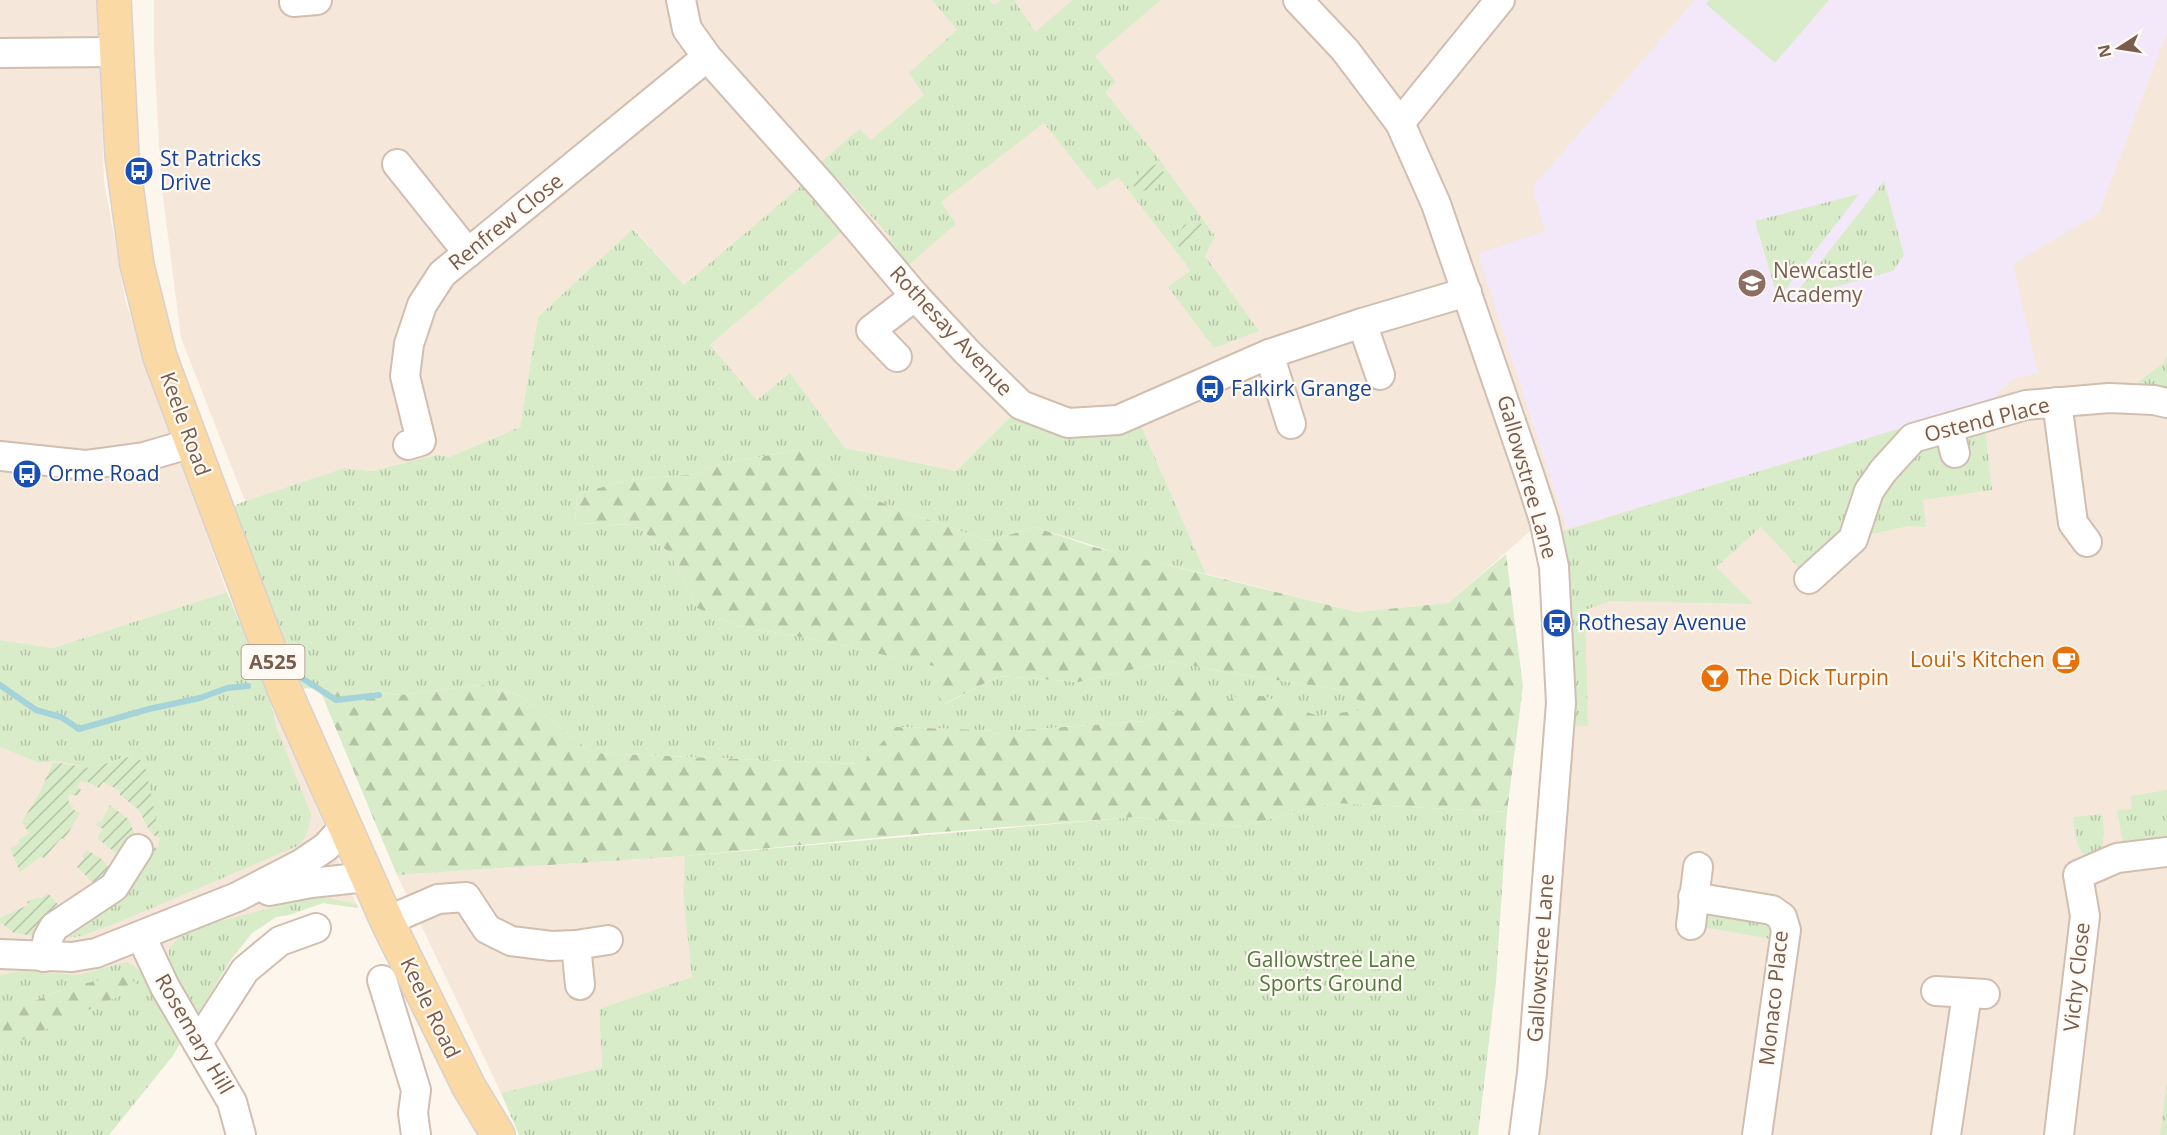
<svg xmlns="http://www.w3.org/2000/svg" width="2167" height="1135" font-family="'Open Sans',sans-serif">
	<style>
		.residential { fill: #f5e8da }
		.education { fill: #f3e8fa }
		.grass { fill: url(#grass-tufts) }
		.forest { fill: url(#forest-firs) }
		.garden { fill: url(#garden-furrows) }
		.pitch { fill: #d8ecc9 }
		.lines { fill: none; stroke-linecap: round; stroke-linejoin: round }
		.stream { stroke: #a5d3da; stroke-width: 6 }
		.minor-casing { stroke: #d1beb0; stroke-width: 32 }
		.major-casing { stroke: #dad1cd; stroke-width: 36 }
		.minor { stroke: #fff; stroke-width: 28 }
		.major { stroke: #fbd9a5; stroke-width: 33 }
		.labels { text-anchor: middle; stroke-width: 4.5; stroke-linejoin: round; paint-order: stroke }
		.shield { fill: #fffaf3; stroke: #a28b7f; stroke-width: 1.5 }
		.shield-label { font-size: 20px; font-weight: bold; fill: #7a5c4d }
		.transit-label { font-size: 21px; fill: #164399; stroke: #fffaf3; text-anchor: start }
		.street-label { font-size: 21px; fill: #7a5c4d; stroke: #fffaf3 }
		.education-label { font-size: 21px; fill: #785e54; stroke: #fffaf3; text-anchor: start }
		.food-label { font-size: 21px; fill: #c56008; stroke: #fffaf3; text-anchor: end }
		.park-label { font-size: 21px; fill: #537a41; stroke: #fffaf3 }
	</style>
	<defs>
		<pattern id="grass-tufts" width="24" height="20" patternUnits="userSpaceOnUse" patternTransform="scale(1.5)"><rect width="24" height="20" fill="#d8ecc9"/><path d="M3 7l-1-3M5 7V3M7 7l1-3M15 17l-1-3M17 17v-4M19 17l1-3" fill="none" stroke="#b4c2a5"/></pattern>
		<pattern id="forest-firs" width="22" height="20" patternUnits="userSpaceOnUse" patternTransform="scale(1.5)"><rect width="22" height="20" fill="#d8ecc9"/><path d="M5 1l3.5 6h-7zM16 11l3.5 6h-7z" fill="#b4c2a5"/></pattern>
		<pattern id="garden-furrows" width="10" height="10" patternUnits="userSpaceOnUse" patternTransform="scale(1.5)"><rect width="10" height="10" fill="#d8ecc9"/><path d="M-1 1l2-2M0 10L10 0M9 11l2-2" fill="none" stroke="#b4c2a5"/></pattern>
	</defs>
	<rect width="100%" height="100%" fill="#fdf6ec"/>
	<g class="residential">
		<path d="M0 0H98L104 181 126 303 227 592 53 648 0 640Z"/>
		<path d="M154 0H2167V1135H1523L1561 703 1543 520 1448 603 1357 612 1206 574 1140 423 1090 437 1065 436 1012 415 956 471 845 448 790 374 757 400 710 345 844 230 684 285 634 229 538 317 520 427 449 457 436 455 372 471 344 468 245 501 181 338 161 181 154 50Z"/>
		<path d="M266 685 358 908 323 903 289 915 276 917 252 933 232 958 175 975 0 1050V747L39 763 58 761 293 794Z"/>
		<path d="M685 856 683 893 693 977 599 1009 602 1068 501 1093 397 875Z"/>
	</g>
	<path class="education" d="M1695 0H2167V32L2099 213 2013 264 2038 373 2012 379 1990 401 1567 529 1478 254 1545 231 1532 188Z"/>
	<g class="grass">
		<path d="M932 0H989L994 5 1002 0H1014L1035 32 1073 0H1161L1095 56 1116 82 1105 92 1155 154 1215 236 1205 256 1259 331 1214 348 1168 287 1190 271 1186 264 1118 177 1097 190 1044 123 941 202 956 224 897 275 878 252 892 239 835 176 824 188 810 172 859 129 871 140 924 95 909 73 957 30Z"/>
		<path d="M1884 181 1904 255 1893 271 1805 295 1799 294 1801 287Z"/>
		<path d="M801 186 844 230 710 345 757 400 790 373 845 448 956 471 1012 415 1065 436 1090 437 1140 423 1206 574 1120 554 1035 527 989 541 895 508 862 494 802 449 716 465 696 474 628 480 577 494 575 523 635 525 670 553 697 608 735 625 822 641 939 667 945 704 999 676 1079 682 1168 661 1230 673 1337 689 1375 708 1318 717 1266 697 1213 708 1156 714 1146 721 1008 731 897 727 863 764 592 753 521 696 483 685 401 695 318 688 284 689 217 513 245 501 344 468 372 471 436 455 449 457 520 427 538 317 633 229 684 285Z"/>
		<path d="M1859 194 1778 299 1755 221Z"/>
		<path d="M2167 356V403L2131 388 2163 363Z"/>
		<path d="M1931 419 1913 438 1809 579 1761 527 1716 567 1753 604 1611 601 1585 610 1588 726H1559L1547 536Z"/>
		<path d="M1985 426 1992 490 1923 500 1926 527 1909 526 1858 537 1879 485 1929 443 1939 448 1946 462 1968 453 1969 439Z"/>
		<path d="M227 592 266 685 277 729 311 814C310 826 307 836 300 845L119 922 82 936 64 938 151 847 158 848 160 838 127 757 90 768 58 761 39 763 0 747V640L53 648Z"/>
		<path d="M2167 790V844L2124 850 2117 810 2132 809 2131 796Z"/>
		<path d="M1332 803 1507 812 1496 982 1478 1135H519L501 1093 602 1068 599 1009 692 977 683 893 685 856 1135 817 1239 827Z"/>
		<path d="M2102 814 2104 833 2101 853 2088 859C2075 847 2075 834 2073 817Z"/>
		<path d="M317 896 357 904 358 908 323 903 289 915 276 917 252 933 232 958 172 1057 109 1135H0V1050L130 991 141 988C123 987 103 983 85 985 59 987 21 1006 0 1021V975L23 971 77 975 127 962 133 965 153 985 175 975 169 963V948L180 936 201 926Z"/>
		<path d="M1693 903 1761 917 1768 925 1771 939 1691 925Z"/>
		<path d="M2167 1081V1135H2160Z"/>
	</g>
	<g class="forest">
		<path d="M802 449 862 494 895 508 989 541 1035 527 1090 546 1357 612 1448 603 1506 554 1523 686 1507 812 1332 803 1239 827 1135 817 916 834 685 856 397 875 319 688 401 695 483 685 521 696 592 753 862 764 896 727 1008 731 1146 721 1156 714 1186 710 1165 701 1175 674 1215 689 1214 707 1243 693 1266 697 1318 716 1374 708 1337 689 1230 673 1168 661 1079 682 999 676 944 704 932 687 938 667 822 641 735 625 697 608 670 553 635 525 575 523 577 494 628 480 696 474 716 465Z"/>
		<path d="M127 976 142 988 130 991 0 1050V1021C37 995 83 981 127 976Z"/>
	</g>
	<g class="garden">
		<path d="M1158 164 1164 173 1156 188 1138 192 1133 185 1141 169Z"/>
		<path d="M1199 221 1205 229 1197 242 1180 248 1174 241 1184 225Z"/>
		<path d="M127 757 144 761 160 838 155 836 149 830 139 810 120 795 119 790 103 782 99 788 86 781 85 783 81 781 77 787 81 790 78 796 70 794 68 797 69 803 73 805 72 809 80 813 64 840 61 838 44 859 42 856 20 872 10 848 19 844 18 840 29 833 22 822 41 790 53 762 90 768Z"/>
		<path d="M110 805 128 819 136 836 124 856 117 854 97 838 103 829 96 825 98 821 101 822Z"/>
		<path d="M87 850 100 858 114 872 96 886 77 867 84 858 82 856Z"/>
		<path d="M48 893 61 908 35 936 14 933 0 922V918L28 905 27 902 38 897 40 899Z"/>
	</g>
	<path class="pitch" d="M1709 0H1829L1775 63 1706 4Z"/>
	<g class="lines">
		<g class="stream">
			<path d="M291 671 336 700 379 695"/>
			<path d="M0 685 36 710 61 717 79 729 149 709 200 698 227 688 248 686"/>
		</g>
		<g class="minor-casing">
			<g id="minor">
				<path d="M681 0 687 29 707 57 824 188 915 296 967 352 1021 405 1068 423 1118 420 1269 354 1362 323 1467 292"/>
				<path d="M1298 0 1345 50 1400 123 1436 204 1529 474 1544 520 1554 567 1561 703 1532 1073 1524 1135"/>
				<path d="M294 2 317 0"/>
				<path d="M0 53 115 52"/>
				<path d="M1400 123 1500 0"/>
				<path d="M397 164 468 253"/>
				<path d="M1362 323 1380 375"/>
				<path d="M1269 354 1291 424"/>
				<path d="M897 357 871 330 915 296"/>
				<path d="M2057 402 2073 523 2087 542"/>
				<path d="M1949 428 1955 453"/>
				<path d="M408 445 421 441 405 376 409 344 422 305 442 274 707 57"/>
				<path d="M0 456 85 465 144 457 192 443"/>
				<path d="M1809 579 1853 539 1869 491 1883 471 1913 438 2026 405 2109 398 2154 400 2167 403"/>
				<path d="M269 891 311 883 367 877"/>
				<path d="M1693 897 1772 910 1782 917 1786 930 1757 1135"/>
				<path d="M387 921 438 899 466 897 487 929 511 941 551 946 576 945 608 940"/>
				<path d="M1691 925 1698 867"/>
				<path d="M141 936 165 987 232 1102 241 1135"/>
				<path d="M576 945 580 985"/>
				<path d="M0 954 72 957 96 953 237 897 301 864 326 847 344 827"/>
				<path d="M44 957 48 938 54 927 114 887 138 849"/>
				<path d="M382 980 416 1090 413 1113 416 1135"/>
				<path d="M1936 991 1985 994"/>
				<path d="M198 1043 245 970 280 941 316 928"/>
				<path d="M1946 1135 1967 994"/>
				<path d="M2059 1135 2085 916 2078 875 2117 858 2167 852"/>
			</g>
		</g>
		<g class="major-casing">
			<path id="major" d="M114 0 122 156 137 265 160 357 284 689 387 921 469 1087 498 1135"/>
		</g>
		<use href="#minor" class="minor"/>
		<use href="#major" class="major"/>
	</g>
	<defs>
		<g id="bus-disc" transform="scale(1.5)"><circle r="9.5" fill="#1a4fb4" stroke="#fffaf3"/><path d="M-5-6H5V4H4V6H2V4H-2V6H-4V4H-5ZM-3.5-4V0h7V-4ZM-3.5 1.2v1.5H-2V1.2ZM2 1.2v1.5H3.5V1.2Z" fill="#fff"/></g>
		<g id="school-disc" transform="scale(1.5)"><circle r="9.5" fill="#8d6e63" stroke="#fffaf3"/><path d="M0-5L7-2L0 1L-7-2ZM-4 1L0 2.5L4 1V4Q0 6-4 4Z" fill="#fff"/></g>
		<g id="cafe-disc" transform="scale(1.5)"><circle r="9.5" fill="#e8710a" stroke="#fffaf3"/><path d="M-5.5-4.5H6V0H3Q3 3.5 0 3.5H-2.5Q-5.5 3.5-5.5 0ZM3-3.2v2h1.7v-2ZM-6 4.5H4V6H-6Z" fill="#fff"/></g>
		<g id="bar-disc" transform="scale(1.5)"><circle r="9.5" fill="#e8710a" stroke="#fffaf3"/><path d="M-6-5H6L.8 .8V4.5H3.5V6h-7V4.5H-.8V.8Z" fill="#fff"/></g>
	</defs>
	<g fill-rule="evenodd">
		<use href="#bus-disc" x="139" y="171"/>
		<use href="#school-disc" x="1752" y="283"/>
		<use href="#bus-disc" x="1210" y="389"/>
		<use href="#bus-disc" x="27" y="474"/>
		<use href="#bus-disc" x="1557" y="623"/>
		<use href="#cafe-disc" x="2066" y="660"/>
		<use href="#bar-disc" x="1715" y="678"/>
	</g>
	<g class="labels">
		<rect class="shield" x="241.5" y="645" width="63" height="34" rx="4.5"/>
		<g class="shield-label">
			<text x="273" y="669">A525</text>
		</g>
		<g class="transit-label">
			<text x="160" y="166">St Patricks<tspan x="160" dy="24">Drive</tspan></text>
			<text x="1231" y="396">Falkirk Grange</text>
			<text x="48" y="481">Orme Road</text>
			<text x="1578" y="630">Rothesay Avenue</text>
		</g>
		<g class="street-label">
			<text transform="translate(506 222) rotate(-39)" y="7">Renfrew Close</text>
			<text transform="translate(951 331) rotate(47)" y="7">Rothesay Avenue</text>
			<text transform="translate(1987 420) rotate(-14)" y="7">Ostend Place</text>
			<text transform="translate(185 424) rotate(70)" y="7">Keele Road</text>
			<text transform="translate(1527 477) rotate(74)" y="7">Gallowstree Lane</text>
			<text transform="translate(1541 958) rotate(-86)" y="7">Gallowstree Lane</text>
			<text transform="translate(2077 977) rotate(-84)" y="7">Vichy Close</text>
			<text transform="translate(1774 998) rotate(-84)" y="7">Monaco Place</text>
			<text transform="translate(430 1008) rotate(64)" y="7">Keele Road</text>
			<text transform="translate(194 1034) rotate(60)" y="7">Rosemary Hill</text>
		</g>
		<g class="education-label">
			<text x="1773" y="278">Newcastle<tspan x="1773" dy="24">Academy</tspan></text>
		</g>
		<g class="food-label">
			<text x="2045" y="667">Loui's Kitchen</text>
			<text x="1736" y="685" text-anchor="start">The Dick Turpin</text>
		</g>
		<g class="park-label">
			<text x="1331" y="967">Gallowstree Lane<tspan x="1331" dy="24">Sports Ground</tspan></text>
		</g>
	</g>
	<g transform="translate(2119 48) rotate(258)" stroke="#fffaf3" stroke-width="4.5" paint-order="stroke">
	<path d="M0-4.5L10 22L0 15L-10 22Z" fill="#7a5c4d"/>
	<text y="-9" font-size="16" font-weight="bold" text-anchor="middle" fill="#7a5c4d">N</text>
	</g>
</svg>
